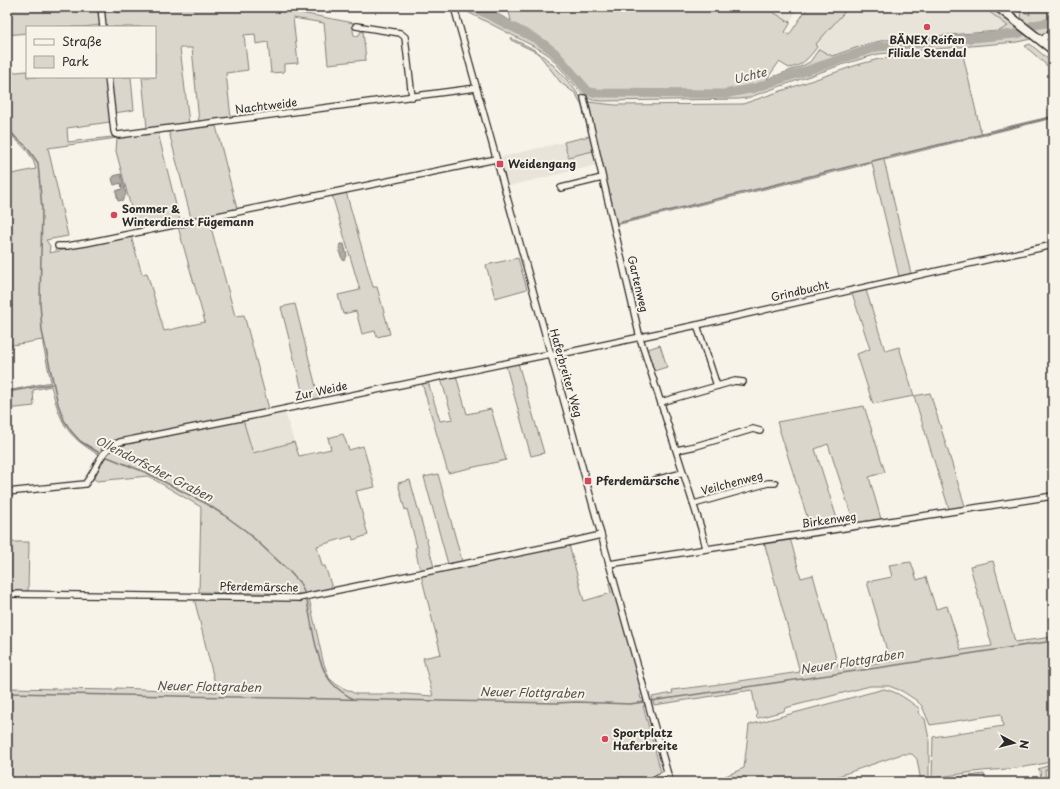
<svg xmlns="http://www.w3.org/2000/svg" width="1060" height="789" font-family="'Playpen Sans',sans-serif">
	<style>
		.built { fill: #e8e4da }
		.green { fill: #dad6cc; stroke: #82807c }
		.water { fill: #afaca4; stroke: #7a7874 }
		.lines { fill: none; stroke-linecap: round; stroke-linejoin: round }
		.stream { stroke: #7a7874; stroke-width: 1.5 }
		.river { stroke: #afaca4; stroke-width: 9 }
		.street-casing { stroke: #2b2b2b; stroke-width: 8 }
		.secondary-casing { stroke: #2b2b2b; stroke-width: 11 }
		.street { stroke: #f7f3e8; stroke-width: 5.5 }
		.secondary { stroke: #f7f3e8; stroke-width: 8 }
		.poi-dot { fill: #d1495b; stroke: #f7f3e8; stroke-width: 1.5 }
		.labels { text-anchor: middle; stroke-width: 4; stroke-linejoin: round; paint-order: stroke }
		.poi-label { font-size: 11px; font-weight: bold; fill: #2b2b2b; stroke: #f7f3e8; text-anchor: start }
		.street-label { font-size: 11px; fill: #2b2b2b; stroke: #f7f3e8 }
		.water-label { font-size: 12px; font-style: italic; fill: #53524f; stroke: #f7f3e8 }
	</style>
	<rect width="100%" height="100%" fill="#f7f3e8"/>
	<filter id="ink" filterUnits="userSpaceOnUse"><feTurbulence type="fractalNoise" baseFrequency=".025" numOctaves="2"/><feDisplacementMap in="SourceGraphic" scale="8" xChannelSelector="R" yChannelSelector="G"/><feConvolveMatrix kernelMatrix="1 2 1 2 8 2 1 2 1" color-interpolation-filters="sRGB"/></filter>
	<g filter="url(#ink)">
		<g class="built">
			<path d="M765 7H799L789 23Z"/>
			<path d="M849 7H942L946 9 947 7H983L1009 26 999 31 885 40 867 44 832 56 814 45Z"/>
			<path d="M564 142 568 157 593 151 597 165 509 186 501 157Z"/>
			<path d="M285 412 294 442 252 453 243 420Z"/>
		</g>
		<g class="green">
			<path d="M29 7H98L100 25 84 27H27V33L7 35V10Z"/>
			<path d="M103 7H114L116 13 138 10V7H267L274 8 275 7H300L301 13 354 23 353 31 354 35 356 36 359 35 361 31H363L366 60 328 64 324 23 293 18 298 63 284 64V72L271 73 268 42 256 44 255 34 244 35 248 70 226 73 231 118 199 122 192 48H180L189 123 171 131 216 126 237 209 191 218 169 132 158 133 180 221 137 230 116 151 117 138 48 148 68 236 46 240 50 246 49 253 131 236 142 274 147 273 164 331 205 322 178 227 209 220 235 316 244 315 269 409 107 442 103 446 99 455C65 435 61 423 51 386L33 390 34 406 7 409V391L51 382 42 340 7 346V175L36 169C31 149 19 145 7 130V73L27 71V77H106L110 122 67 128 68 142 112 137 117 138 147 128 142 77H155V27H105Z"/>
			<path d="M458 7H484L511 21 508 7H765L789 22 790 21V24L785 32 789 35 808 7H849L815 45 817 47C809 58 802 66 789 68L779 62 767 79 802 66 810 62 819 49 832 56 867 44 885 40 999 31 1008 26 983 7C995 7 1006 18 1016 26V31L1021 30 1031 39 1017 42 878 54 841 65 747 98 738 99 602 101 592 100 583 95 550 56 541 50Z"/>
			<path d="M1028 7H1053V31L1043 36 1022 19 1019 8 1030 15Z"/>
			<path d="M511 38C520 43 531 47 539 53 554 64 572 84 582 100L595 158 593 151 568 157 564 142 590 136 581 104 576 94 561 83 538 53 511 40Z"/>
			<path d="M1030 44 1053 63V71L1025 46Z"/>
			<path d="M962 51 981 133 1053 116V118L884 160 911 274 899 276 872 163 616 225 588 102 615 105 743 104 857 65 879 59Z"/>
			<path d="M110 77H131L134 110 114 113Z"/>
			<path d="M346 192 373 287H377L390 334 377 337 375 331 362 334 356 311 343 314 338 295 360 290 332 195Z"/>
			<path d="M518 258 527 289 495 298 486 265Z"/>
			<path d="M866 290 885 351 899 347 914 396 930 393 965 506 949 509 914 396 873 404 857 354 870 349 852 293Z"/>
			<path d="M295 304 319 399 305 402 281 307Z"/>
			<path d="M660 345 667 367 654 371 648 349Z"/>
			<path d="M518 363 544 453 531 456 506 366Z"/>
			<path d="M456 376 467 414 491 409 506 460 448 473 422 383 428 382 440 421 453 419 441 379Z"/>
			<path d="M864 406 885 472 869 477 881 519 854 523 828 444 815 449 839 525 811 529 777 422Z"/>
			<path d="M243 420 253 453 294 442 299 456 331 449 328 438 343 434 349 450 363 446 375 487 356 491 368 535 353 540 352 536 317 546 322 566H325L332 588 302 594 199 592 201 507 148 476 97 481 93 478 109 449 119 446Z"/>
			<path d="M7 428 10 489H7Z"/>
			<path d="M438 474 462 561 448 564 424 477Z"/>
			<path d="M410 480 434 567 420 570 415 548 417 547 407 509 405 510 398 483Z"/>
			<path d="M790 538 801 578 813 575 839 669 890 661 867 582 892 577 889 565 911 562 917 580 926 577 936 609 947 606 961 650 992 646 970 566 993 561 1015 642 1053 637V761C1029 768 1006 769 982 771 965 773 948 776 932 778L933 737 1003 726 1001 714 930 725 922 706 916 700 902 691 889 686H870L785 708 784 711 758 718 756 717 757 716 752 690 654 705 652 697 673 693 672 690 713 685 800 672 764 542Z"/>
			<path d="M7 542H29L28 592H7Z"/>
			<path d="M569 545 584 601 611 593 609 584 612 583 642 693 640 696 641 699H644L645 706H643L661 772 644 782H7V688L116 690V688L217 692 194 598 283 599 301 602 303 600 309 598 323 661 329 678 337 685 356 694H405L433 696 423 658 441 654 421 575Z"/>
			<path d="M884 689C898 692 908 700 920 709L918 712 920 715 925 719 929 739V782H921L917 759 912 754H902L821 782H716V780L744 768 749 725Z"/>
			<path d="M1053 764V767L1045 770 1046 782H1041L1040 770 1038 769Z"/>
			<path d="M984 774 985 782H932V781Z"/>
		</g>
		<g class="water">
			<path d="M121 174 126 194 123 200 118 201 116 191 122 189 121 183 114 185 112 179 114 176Z"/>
			<path d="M340 244H344L347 256 344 261C340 257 338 248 340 244Z"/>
		</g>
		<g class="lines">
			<g class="stream">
				<path d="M7 127 16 138 26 146 38 163 42 209 40 303 42 331 58 404 64 420 71 431 80 441 101 454"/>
				<path d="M618 223 1053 117"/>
				<path d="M7 392 52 384"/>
				<path d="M105 456 147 473 205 503 224 515 246 531 289 571 300 583 304 592"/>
				<path d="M307 601C312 624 316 661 329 679 334 688 345 694 353 699"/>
				<path d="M7 693 557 703 576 702 630 704 890 666 1053 641"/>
			</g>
			<path class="river" d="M473 7 536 39 545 45 554 52 586 89 589 92 597 93 724 94 755 88 877 47 1015 34 1020 33 1033 25 1053 22"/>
			<g class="street-casing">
				<g id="street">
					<path d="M101 7 103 27"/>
					<path d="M454 7 670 782"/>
					<path d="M356 26 400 33 405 37 412 97"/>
					<path d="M1042 41 1046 36 1053 33"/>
					<path d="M108 77 114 131 115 134 118 135 476 88"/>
					<path d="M584 98 640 338 701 528 706 548"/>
					<path d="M561 188 602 178"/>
					<path d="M58 246H67L86 243 496 159"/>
					<path d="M697 325 717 386"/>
					<path d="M551 356 697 325 1053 245"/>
					<path d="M661 402 735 381 743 382"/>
					<path d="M677 450 696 446 753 429 760 431"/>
					<path d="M655 480 683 473"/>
					<path d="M7 492 85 484C99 468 98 450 120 442L246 417 550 354"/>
					<path d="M694 504 768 483H775"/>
					<path d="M609 564 1053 496"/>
					<path d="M7 594 299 598 562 544 601 535"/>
					<path d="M649 782 667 773"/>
				</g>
			</g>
			<g class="secondary-casing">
				<path id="secondary" d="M998 7 1053 50"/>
			</g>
			<use href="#street" class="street"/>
			<use href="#secondary" class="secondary"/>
		</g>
	</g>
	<g class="poi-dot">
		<circle cx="927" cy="27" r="4"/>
		<rect x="496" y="160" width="8" height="8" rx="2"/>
		<circle cx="114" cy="215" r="4"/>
		<rect x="584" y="477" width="8" height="8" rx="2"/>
		<circle cx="605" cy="739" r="4"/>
	</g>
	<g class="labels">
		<g class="poi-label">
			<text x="927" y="44" text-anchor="middle">BÄNEX Reifen<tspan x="927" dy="13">Filiale Stendal</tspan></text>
			<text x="508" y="168">Weidengang</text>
			<text x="122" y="213">Sommer &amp;<tspan x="122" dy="13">Winterdienst Fügemann</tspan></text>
			<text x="596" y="485">Pferdemärsche</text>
			<text x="613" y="737">Sportplatz<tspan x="613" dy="13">Haferbreite</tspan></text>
		</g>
		<g class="street-label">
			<text transform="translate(266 106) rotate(-7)" y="4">Nachtweide</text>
			<text transform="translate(638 284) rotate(77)" y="4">Gartenweg</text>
			<text transform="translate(800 291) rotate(-13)" y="4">Grindbucht</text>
			<text transform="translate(566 373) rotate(74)" y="4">Haferbreiter Weg</text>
			<text transform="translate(321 391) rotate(-12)" y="4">Zur Weide</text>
			<text transform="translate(732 483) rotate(-15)" y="4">Veilchenweg</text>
			<text transform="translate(829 520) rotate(-8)" y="4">Birkenweg</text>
			<text transform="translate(259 587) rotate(1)" y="4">Pferdemärsche</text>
		</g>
		<g class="water-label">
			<text transform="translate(750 76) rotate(-14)" y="4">Uchte</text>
			<text transform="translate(154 469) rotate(27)" y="4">Ollendorfscher Graben</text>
			<text transform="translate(852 662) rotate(-9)" y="4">Neuer Flottgraben</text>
			<text transform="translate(209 687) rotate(1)" y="4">Neuer Flottgraben</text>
			<text transform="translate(532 693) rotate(1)" y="4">Neuer Flottgraben</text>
		</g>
	</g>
	<rect width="1060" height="789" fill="none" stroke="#f7f3e8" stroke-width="24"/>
	<rect x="12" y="12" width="1036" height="765" fill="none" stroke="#2b2b2b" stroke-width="1.5" filter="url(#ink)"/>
	<rect x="26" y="26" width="130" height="52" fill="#f7f3e8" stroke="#a5a39c"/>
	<rect x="34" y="39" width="20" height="6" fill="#f7f3e8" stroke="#a5a39c"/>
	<text x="62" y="46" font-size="12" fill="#2b2b2b">Straße</text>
	<rect x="34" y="56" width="20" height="12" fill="#dad6cc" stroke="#a5a39c"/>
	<text x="62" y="66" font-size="12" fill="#2b2b2b">Park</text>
	<g transform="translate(1014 743) rotate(97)" stroke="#f7f3e8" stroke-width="3" paint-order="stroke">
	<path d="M0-3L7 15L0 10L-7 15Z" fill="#2b2b2b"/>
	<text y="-6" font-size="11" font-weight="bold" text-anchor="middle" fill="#2b2b2b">N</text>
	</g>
</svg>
